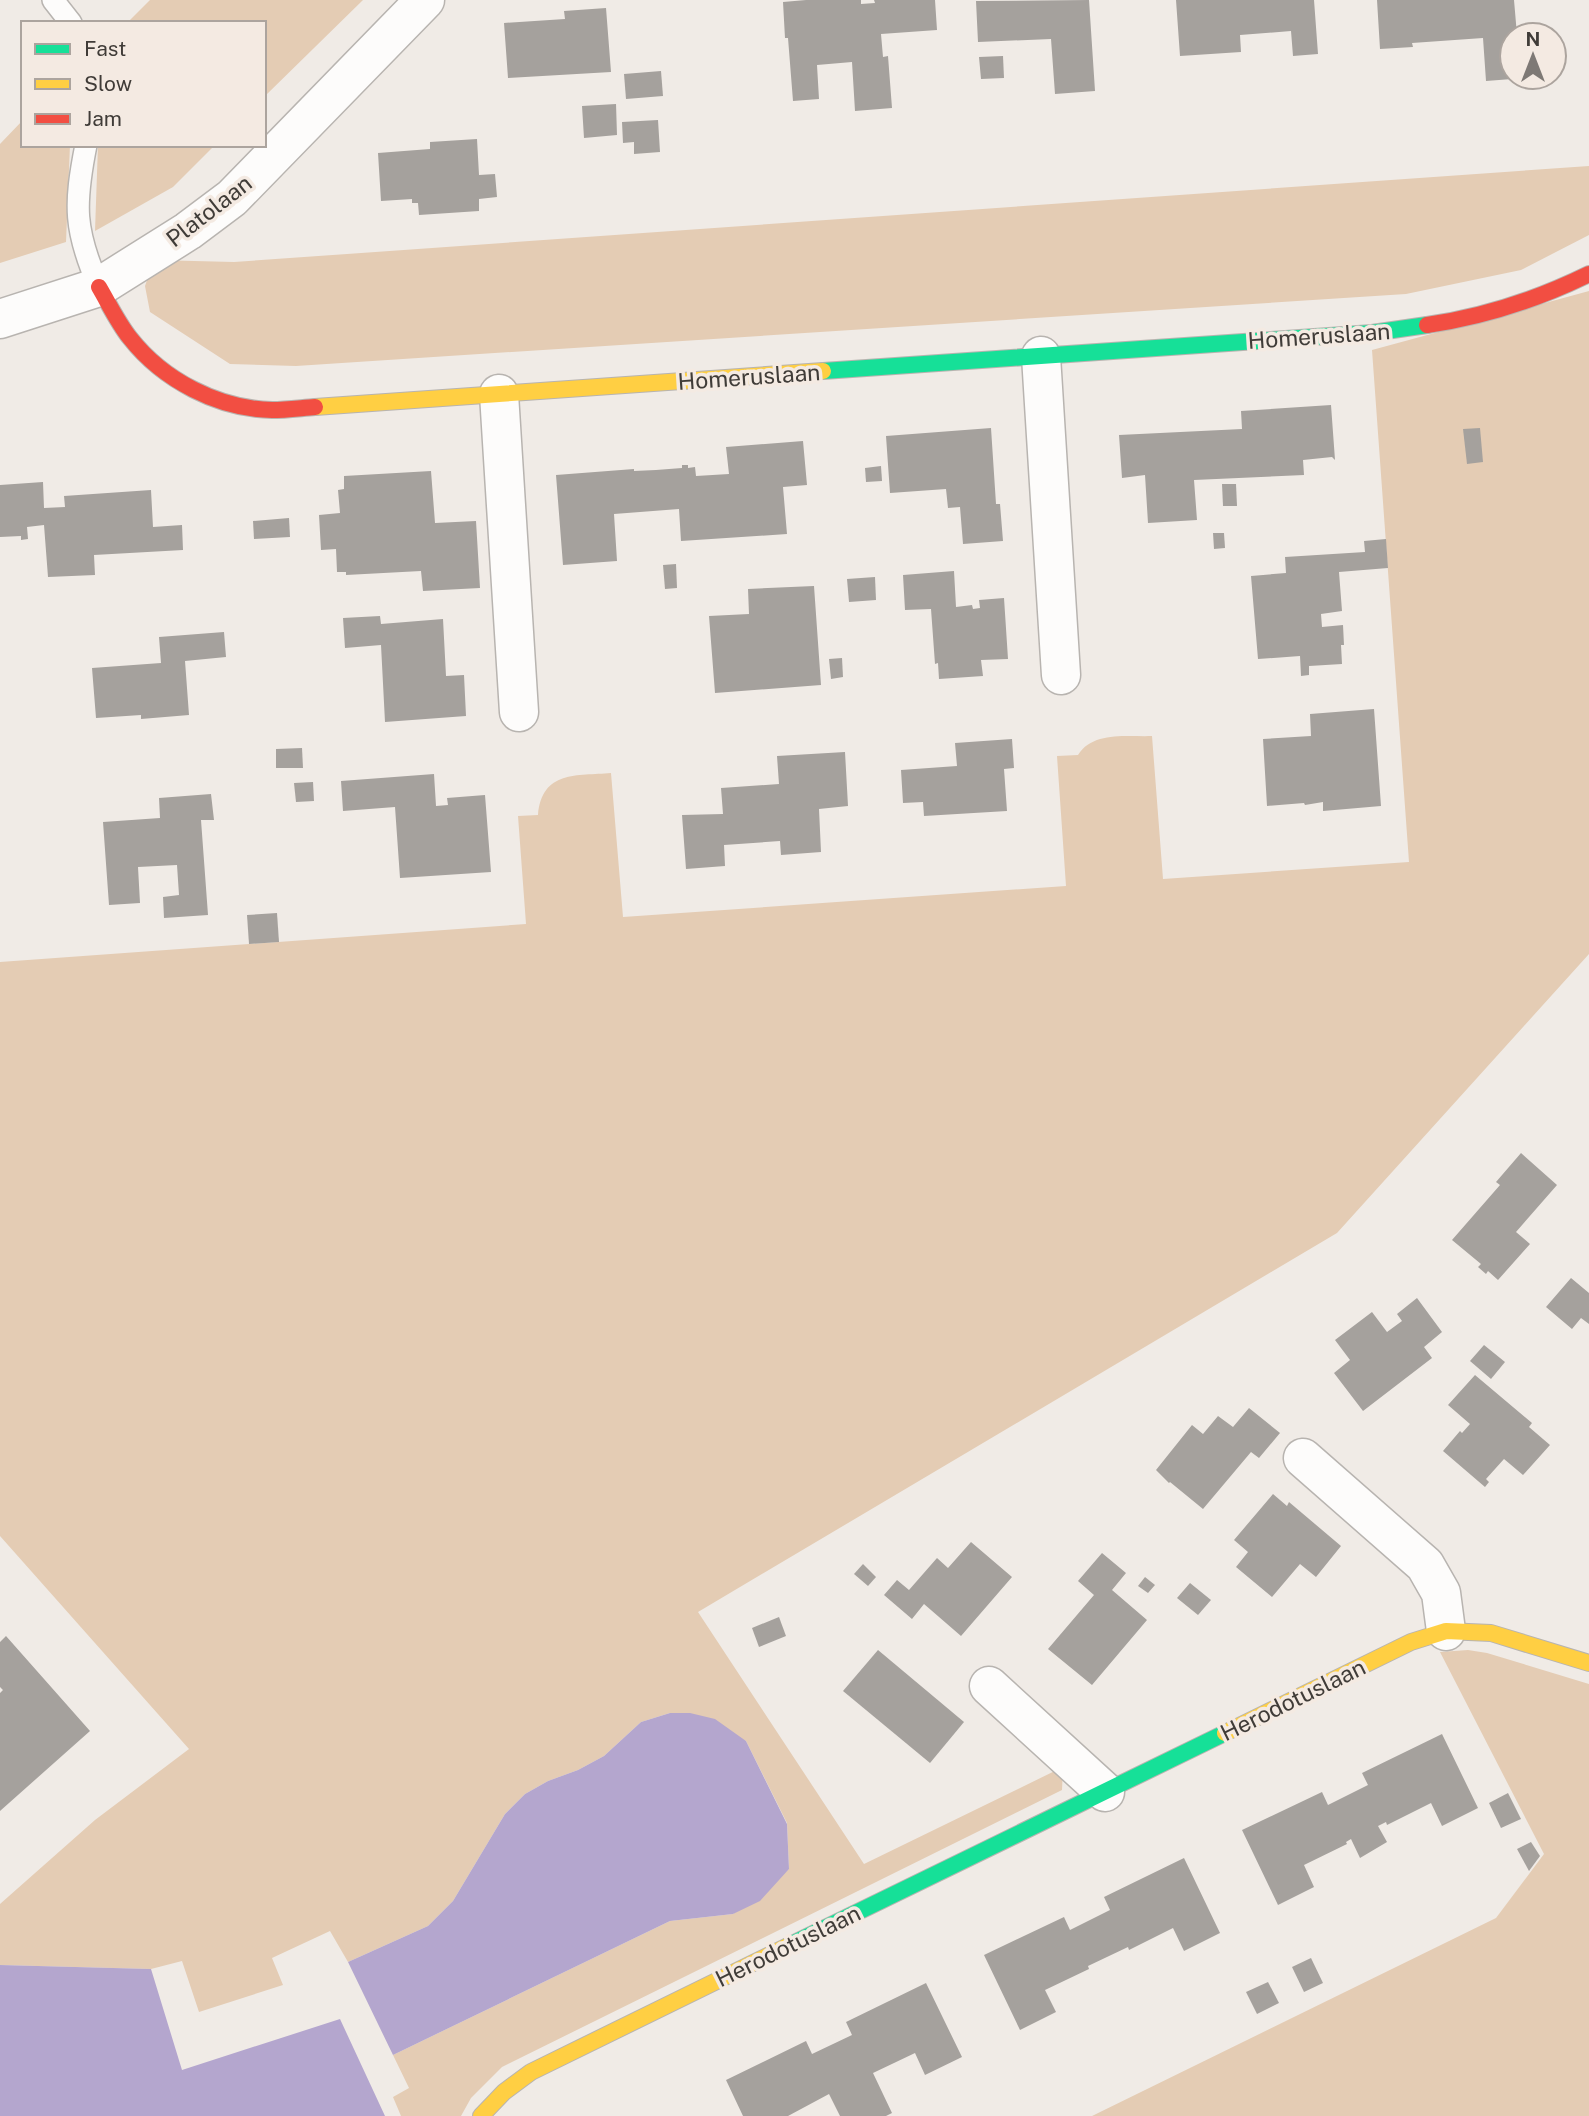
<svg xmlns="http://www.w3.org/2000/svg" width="1589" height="2116" font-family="'Public Sans',sans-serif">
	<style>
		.green { fill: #e4ccb4 }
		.water { fill: #b4a6ce }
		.building { fill: #a5a19d }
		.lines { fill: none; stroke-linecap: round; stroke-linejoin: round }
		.lane-casing { stroke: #b8b4b0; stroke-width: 24 }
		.street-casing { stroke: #b8b4b0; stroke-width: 41 }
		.fast-casing { stroke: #b8b4b0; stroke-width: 18 }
		.slow-casing { stroke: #b8b4b0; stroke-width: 18 }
		.jam-casing { stroke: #b8b4b0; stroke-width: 18 }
		.lane { stroke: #fdfcfb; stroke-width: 21 }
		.street { stroke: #fdfcfb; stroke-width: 38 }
		.fast { stroke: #16e098; stroke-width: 16 }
		.slow { stroke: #ffcf43; stroke-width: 16 }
		.jam { stroke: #f24e42; stroke-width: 16 }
		.labels { text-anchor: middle; stroke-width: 7; stroke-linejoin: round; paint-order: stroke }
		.street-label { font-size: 23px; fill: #403c38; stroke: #f4eae2 }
	</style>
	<rect width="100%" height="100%" fill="#f0ebe6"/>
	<g class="green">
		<path d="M150 0H363L264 97V23H127Z"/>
		<path d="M23 120V145H70L66 242 0 263V144Z"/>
		<path d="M98 145H215L173 187 95 231Z"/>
		<path d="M1589 166V235L1521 270 1406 294 296 366 230 364 150 312 145 286 154 260 234 262Z"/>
		<path d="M1589 291V954L1337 1233 698 1612 864 1864 1063 1767 1062 1790 502 2067 471 2098 461 2116H401L393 2097 409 2088 393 2055 670 1921 733 1914 789 1869 787 1823 746 1741 670 1713 641 1722 604 1756 578 1770 548 1781 525 1794 505 1814 453 1901 428 1926 348 1962 330 1931 272 1958 283 1985 199 2012 182 1961 151 1969 0 1965V1904L95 1820 189 1749 0 1536V962L526 924 518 816 538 815C542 770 577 776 611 773L623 917 1066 886 1057 756 1078 755C1093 731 1127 737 1152 736L1163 879 1409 862 1372 350Z"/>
		<path d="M1468 1650 1487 1653 1589 1684V2116H1092L1496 1918 1544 1854 1440 1652Z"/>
	</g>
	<g class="water">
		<path d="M670 1713H690L715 1719 746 1741 787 1824 789 1869 760 1901 733 1914 670 1921 393 2055 348 1962 428 1926 453 1901 505 1814 525 1794 548 1781 578 1770 604 1756 641 1722Z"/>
		<path d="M0 1965 151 1969 182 2070 340 2019 385 2116H0Z"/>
	</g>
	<g class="building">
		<path d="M806 0H861V4L875 3 874 0H935L937 30 881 34 883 57 888 56 892 108 855 111 852 62 817 65 819 99 793 101 788 38H785L783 2Z"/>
		<path d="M1089 0 1095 91 1055 94 1051 39 978 42 976 1Z"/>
		<path d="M1176 0H1314L1318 54 1293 56 1291 31 1240 35 1241 52 1180 56Z"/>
		<path d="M1377 0H1514L1517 35H1512V79L1486 81 1483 38 1412 43 1413 47 1380 49Z"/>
		<path d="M606 8 611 72 508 78 504 23 565 19 564 11Z"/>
		<path d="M1003 56 1004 78 981 79 979 57Z"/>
		<path d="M661 71 663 96 626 99 624 74Z"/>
		<path d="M616 104 617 135 584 138 582 106Z"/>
		<path d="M658 120 660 152 634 154V142L623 143 622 122Z"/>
		<path d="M477 139 479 175 495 174 497 197 479 199V211L419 215 418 203H412V199L381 201 378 153 430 149V142Z"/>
		<path d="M1331 405 1335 460 1332 457 1303 460 1304 475 1194 480 1197 520 1148 523 1145 475 1122 478 1119 435 1242 429 1241 411Z"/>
		<path d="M991 428 996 504H1000L1003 541 963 544 960 507 948 508 946 489 890 493 886 436Z"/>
		<path d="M1480 428 1483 462 1467 464 1463 429Z"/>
		<path d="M803 441 807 485 783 487 787 534 681 541 679 509 614 514 617 561 563 565 556 475 634 469V471L656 470 682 468V465H688V468L695 467 696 476 729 474 726 447Z"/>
		<path d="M881 466 882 481 866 482 865 468Z"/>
		<path d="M431 471 435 523 476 521 480 588 423 591 421 571 346 575V572H337L336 549 321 550 319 515 340 513 338 490 344 489V476Z"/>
		<path d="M43 482 44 508 65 507 64 496 151 490 153 527 182 525 183 550 94 555 95 575 48 577 44 525 27 527 28 539 21 540V536L0 537V485Z"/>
		<path d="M1222 484H1236L1237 506H1223Z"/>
		<path d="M289 518 290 537 254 539 253 521Z"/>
		<path d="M1213 533H1224L1225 548 1214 549Z"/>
		<path d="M1386 539 1388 568 1339 572 1342 611 1321 614 1322 627 1343 625 1344 645H1341L1342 664 1309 666V675L1301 676 1300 656 1258 659 1251 576 1286 573 1285 557 1365 552 1364 541Z"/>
		<path d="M676 564 677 588 665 589 663 565Z"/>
		<path d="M954 571 956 607 972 605 973 609 980 608 979 600 1004 598 1008 659 981 660 983 676 939 679 938 663 935 664 931 609 905 610 903 575Z"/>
		<path d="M875 577 876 600 849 602 847 579Z"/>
		<path d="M814 586 821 685 715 693 709 616 749 614 748 589Z"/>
		<path d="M380 616 381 624 443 619 446 676 464 675 466 716 385 722 381 645 345 648 343 618Z"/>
		<path d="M224 632 226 657 185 661 189 715 141 719V715L96 718 92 668 161 663 159 637Z"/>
		<path d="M842 658 843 677 831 679 829 659Z"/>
		<path d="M1374 709 1381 806 1323 811V802L1305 805 1304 803 1267 806 1263 739 1311 736 1310 714Z"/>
		<path d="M1012 739 1014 768 1004 769 1007 811 924 816 923 802 903 803 901 770 957 766 955 743Z"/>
		<path d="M302 748 303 768H276V749Z"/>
		<path d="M845 752 848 806 819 809 821 852 781 855 780 841 724 845 725 866 686 869 682 815 723 814 721 788 779 784 777 756Z"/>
		<path d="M434 774 436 806 448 805 447 798 485 795 491 872 400 878 395 807 343 811 341 781Z"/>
		<path d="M313 782 314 801 296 802 294 783Z"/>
		<path d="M211 794 214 820H201L208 915 164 918 163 897 179 895 177 865 138 867 140 903 109 905 103 822 160 818 159 798Z"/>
		<path d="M277 913 279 942 249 944 247 915Z"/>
		<path d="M1521 1153 1557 1185 1516 1232 1530 1244 1498 1280 1488 1271 1486 1274 1478 1267 1481 1264 1452 1240 1500 1185 1496 1182Z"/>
		<path d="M1571 1278 1589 1293V1324L1581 1318 1572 1329 1546 1307Z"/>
		<path d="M1417 1298 1442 1332 1424 1347 1432 1358 1363 1411 1334 1373 1350 1360 1335 1340 1372 1312 1387 1332 1402 1321 1397 1314Z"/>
		<path d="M1484 1345 1505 1362 1491 1379 1470 1361Z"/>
		<path d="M1475 1375 1532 1423 1529 1427 1550 1445 1523 1475 1504 1459 1486 1479 1489 1482 1485 1487 1443 1451 1460 1431 1462 1433 1470 1424 1448 1405Z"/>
		<path d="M1249 1408 1280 1433 1259 1458 1251 1452 1203 1509 1170 1482 1169 1483 1156 1470 1192 1425 1203 1434 1218 1416 1233 1427Z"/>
		<path d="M1273 1494 1287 1506 1289 1502 1341 1546 1316 1577 1300 1564 1272 1597 1236 1567 1248 1552 1234 1540Z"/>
		<path d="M971 1542 1012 1577 961 1636 924 1604 912 1619 884 1595 897 1580 909 1590 937 1558 948 1568Z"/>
		<path d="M1102 1553 1126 1573 1112 1590 1147 1620 1092 1685 1048 1649 1094 1595 1078 1581Z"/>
		<path d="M863 1564 876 1577 868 1586 854 1574Z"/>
		<path d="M1145 1577 1155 1585 1148 1593 1138 1586Z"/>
		<path d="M1190 1583 1211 1600 1198 1615 1177 1598Z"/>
		<path d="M779 1617 786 1636 759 1647 752 1628Z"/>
		<path d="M6 1636 90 1731 0 1811V1693L3 1690 0 1687V1642Z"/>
		<path d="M878 1650 964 1722 930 1763 843 1691Z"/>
		<path d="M1442 1734 1478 1808 1442 1826 1431 1803 1387 1825 1386 1822 1378 1826 1387 1842 1360 1858 1351 1839 1346 1842 1347 1844 1304 1865 1314 1887 1278 1905 1242 1830 1322 1792 1328 1805 1368 1785 1362 1773Z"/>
		<path d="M1508 1793 1521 1819 1501 1828 1489 1803Z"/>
		<path d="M1531 1842 1540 1856 1529 1871 1517 1849Z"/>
		<path d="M1184 1858 1220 1933 1184 1951 1173 1928 1129 1950 1128 1947 1088 1966 1089 1969 1045 1990 1056 2012 1020 2030 984 1955 1064 1917 1070 1930 1110 1910 1104 1897Z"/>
		<path d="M1311 1958 1323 1983 1304 1992 1292 1967Z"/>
		<path d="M1268 1982 1279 2003 1257 2014 1246 1992Z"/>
		<path d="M926 1983 962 2057 925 2075 915 2053 873 2073 892 2113 886 2116H840L829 2094 788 2116H743L726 2080 806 2041 812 2054 852 2035 846 2022Z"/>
	</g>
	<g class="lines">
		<g class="lane-casing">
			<g id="lane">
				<path d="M53 0 71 23"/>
				<path d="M86 145C74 205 74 230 99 287"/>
			</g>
		</g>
		<g class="street-casing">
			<g id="street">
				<path d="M0 319 99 287 188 231 232 198 425 0"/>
				<path d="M1041 356 1061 675"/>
				<path d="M499 394 519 712"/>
				<path d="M1303 1458 1425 1565 1441 1593 1446 1631"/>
				<path d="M989 1686 1105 1792"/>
			</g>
		</g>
		<g class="fast-casing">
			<g id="fast">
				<path d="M823 371 1372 333 1427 325"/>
				<path d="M788 1946 1225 1733"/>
			</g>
		</g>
		<g class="slow-casing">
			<g id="slow">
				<path d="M315 407 823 371"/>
				<path d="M1225 1733 1411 1642 1446 1631 1491 1633 1589 1663"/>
				<path d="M481 2116 504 2092 531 2072 788 1946"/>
			</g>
		</g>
		<g class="jam-casing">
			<g id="jam">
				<path d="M99 287C109 304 118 323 130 338 163 380 218 409 272 410 286 410 301 408 315 407"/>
				<path d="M1427 325C1483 317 1538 299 1589 274"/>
			</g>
		</g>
		<use href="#lane" class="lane"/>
		<use href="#street" class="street"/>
		<use href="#fast" class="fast"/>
		<use href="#slow" class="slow"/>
		<use href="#jam" class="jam"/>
	</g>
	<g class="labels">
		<g class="street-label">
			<text transform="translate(209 211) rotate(-38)" y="8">Platolaan</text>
			<text transform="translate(1319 336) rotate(-4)" y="8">Homeruslaan</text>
			<text transform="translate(749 377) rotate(-4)" y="8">Homeruslaan</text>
			<text transform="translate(1293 1700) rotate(-26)" y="8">Herodotuslaan</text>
			<text transform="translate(788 1946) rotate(-26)" y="8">Herodotuslaan</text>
		</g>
	</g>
	<rect x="21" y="21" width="245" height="126" fill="#f4eae2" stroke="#aca49e" stroke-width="2"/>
	<rect x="35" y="44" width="35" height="10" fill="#16e098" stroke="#aca49e" stroke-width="2"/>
	<text x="84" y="56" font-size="21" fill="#403c38">Fast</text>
	<rect x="35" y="79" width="35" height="10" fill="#ffcf43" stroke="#aca49e" stroke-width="2"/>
	<text x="84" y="91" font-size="21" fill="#403c38">Slow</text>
	<rect x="35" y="114" width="35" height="10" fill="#f24e42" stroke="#aca49e" stroke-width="2"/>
	<text x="84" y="126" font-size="21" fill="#403c38">Jam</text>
	<g transform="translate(1533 56)"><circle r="33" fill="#f4eae2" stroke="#aca49e" stroke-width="2"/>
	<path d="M0-5L12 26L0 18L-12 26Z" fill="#7e7975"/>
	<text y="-10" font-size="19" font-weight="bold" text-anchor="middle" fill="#403c38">N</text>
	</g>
</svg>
